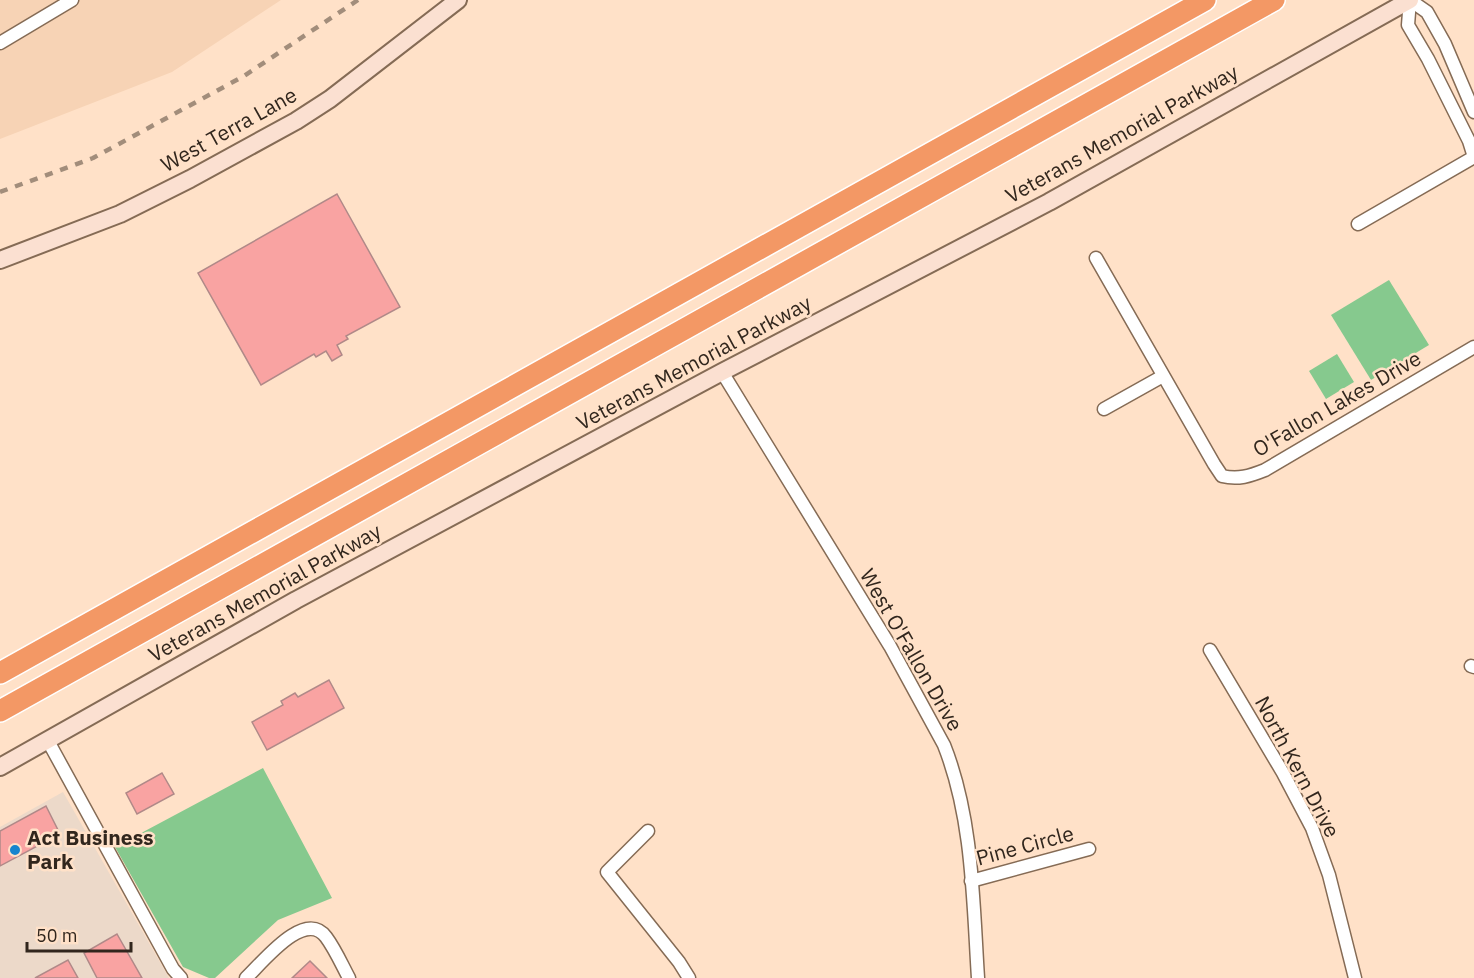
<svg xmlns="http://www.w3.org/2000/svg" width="1474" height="978" font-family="'IBM Plex Sans',sans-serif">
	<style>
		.commercial { fill: #ecd9c9 }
		.built { fill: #f7d3b5 }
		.park { fill: #86c98e }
		.building { fill: #f9a3a2; stroke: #b08988; stroke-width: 1.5 }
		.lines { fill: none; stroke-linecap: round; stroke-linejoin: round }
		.street-casing { stroke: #856b55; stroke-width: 15 }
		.secondary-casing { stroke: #856b55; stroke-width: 20 }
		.highway-casing { stroke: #fff; stroke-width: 24 }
		.street { stroke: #fff; stroke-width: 12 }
		.secondary { stroke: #fbe0d1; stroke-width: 16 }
		.highway { stroke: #f39865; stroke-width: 21 }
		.rail { stroke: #a28d7b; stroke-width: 4.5; stroke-dasharray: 8 8; stroke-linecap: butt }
		.poi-dot { fill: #1784ce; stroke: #ffe1c8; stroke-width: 2 }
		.labels { text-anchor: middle; stroke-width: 5; stroke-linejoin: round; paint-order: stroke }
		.street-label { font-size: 21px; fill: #31261d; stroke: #ffe1c8 }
		.poi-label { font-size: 21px; font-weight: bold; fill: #31261d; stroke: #ffe1c8; text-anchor: start }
	</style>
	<rect width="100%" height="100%" fill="#ffe1c8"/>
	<path class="commercial" d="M63 792 169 978H0V827Z"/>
	<path class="built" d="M0 0H281L172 72 0 139Z"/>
	<g class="park">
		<path d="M1389 280 1429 345 1371 380 1331 315Z"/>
		<path d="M1337 354 1354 382 1326 399 1309 371Z"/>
		<path d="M263 768 332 898 278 920 215 978H209L183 967 115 847Z"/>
	</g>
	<g class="building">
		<path d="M337 194 400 307 346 336 348 339 337 345 342 355 332 361 326 351 316 357 314 354 261 385 198 273Z"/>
		<path d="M329 680 344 708 267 750 252 722 283 705 281 701 295 693 298 697Z"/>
		<path d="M162 773 174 794 137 814 126 793Z"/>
		<path d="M46 806 60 834 0 866V831Z"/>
		<path d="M117 934 142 978H97L84 953Z"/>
		<path d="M68 960 78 978H35Z"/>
		<path d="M310 961 327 978H292Z"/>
	</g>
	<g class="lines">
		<g class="street-casing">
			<g id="street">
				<path d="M1410 0 1427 12 1445 44 1474 112"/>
				<path d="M0 43 72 0"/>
				<path d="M1358 224 1474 157 1469 141 1428 59 1408 25 1410 0"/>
				<path d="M1096 258 1214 464 1222 476C1238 480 1250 476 1265 470L1474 347"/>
				<path d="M722 372 890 646 944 745C973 818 973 901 978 978"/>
				<path d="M1104 409 1163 376"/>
				<path d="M1210 650 1283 773 1312 828 1329 875 1355 978"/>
				<path d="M1471 666 1474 667"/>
				<path d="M48 741 173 969 181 978"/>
				<path d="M648 831 607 872 679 962 689 978"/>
				<path d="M971 881 1089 849"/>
				<path d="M246 978C262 963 305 908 326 937 335 949 342 965 349 978"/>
			</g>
		</g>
		<g class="secondary-casing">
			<g id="secondary">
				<path d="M0 260 120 214 190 179 296 121 330 99 458 0"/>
				<path d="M0 767 296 600 722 372 1049 202 1410 0"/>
			</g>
		</g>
		<g class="highway-casing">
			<g id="highway">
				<path d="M0 673 1205 0"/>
				<path d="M0 711 1274 0"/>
			</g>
		</g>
		<use href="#street" class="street"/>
		<use href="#secondary" class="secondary"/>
		<use href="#highway" class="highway"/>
		<path class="rail" d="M0 192 93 158 244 76 358 0"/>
	</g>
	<circle class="poi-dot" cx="15" cy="850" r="6"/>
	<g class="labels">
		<g class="street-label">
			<text transform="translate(229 130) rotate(-29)" y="7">West Terra Lane</text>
			<text transform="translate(1122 134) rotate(-29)" y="7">Veterans Memorial Parkway</text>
			<text transform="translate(694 363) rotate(-28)" y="7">Veterans Memorial Parkway</text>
			<text transform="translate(1337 404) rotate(-30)" y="7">O'Fallon Lakes Drive</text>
			<text transform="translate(265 593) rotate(-29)" y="7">Veterans Memorial Parkway</text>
			<text transform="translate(911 650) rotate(60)" y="7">West O'Fallon Drive</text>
			<text transform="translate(1297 767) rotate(62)" y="7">North Kern Drive</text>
			<text transform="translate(1025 846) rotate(-15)" y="7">Pine Circle</text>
		</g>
		<g class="poi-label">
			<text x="27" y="845">Act Business<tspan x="27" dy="24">Park</tspan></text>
		</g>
	</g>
	<path d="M27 942v9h104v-9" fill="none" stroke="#31261d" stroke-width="3"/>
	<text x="36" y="942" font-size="18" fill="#31261d" stroke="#ffe1c8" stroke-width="4.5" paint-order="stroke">50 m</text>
</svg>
